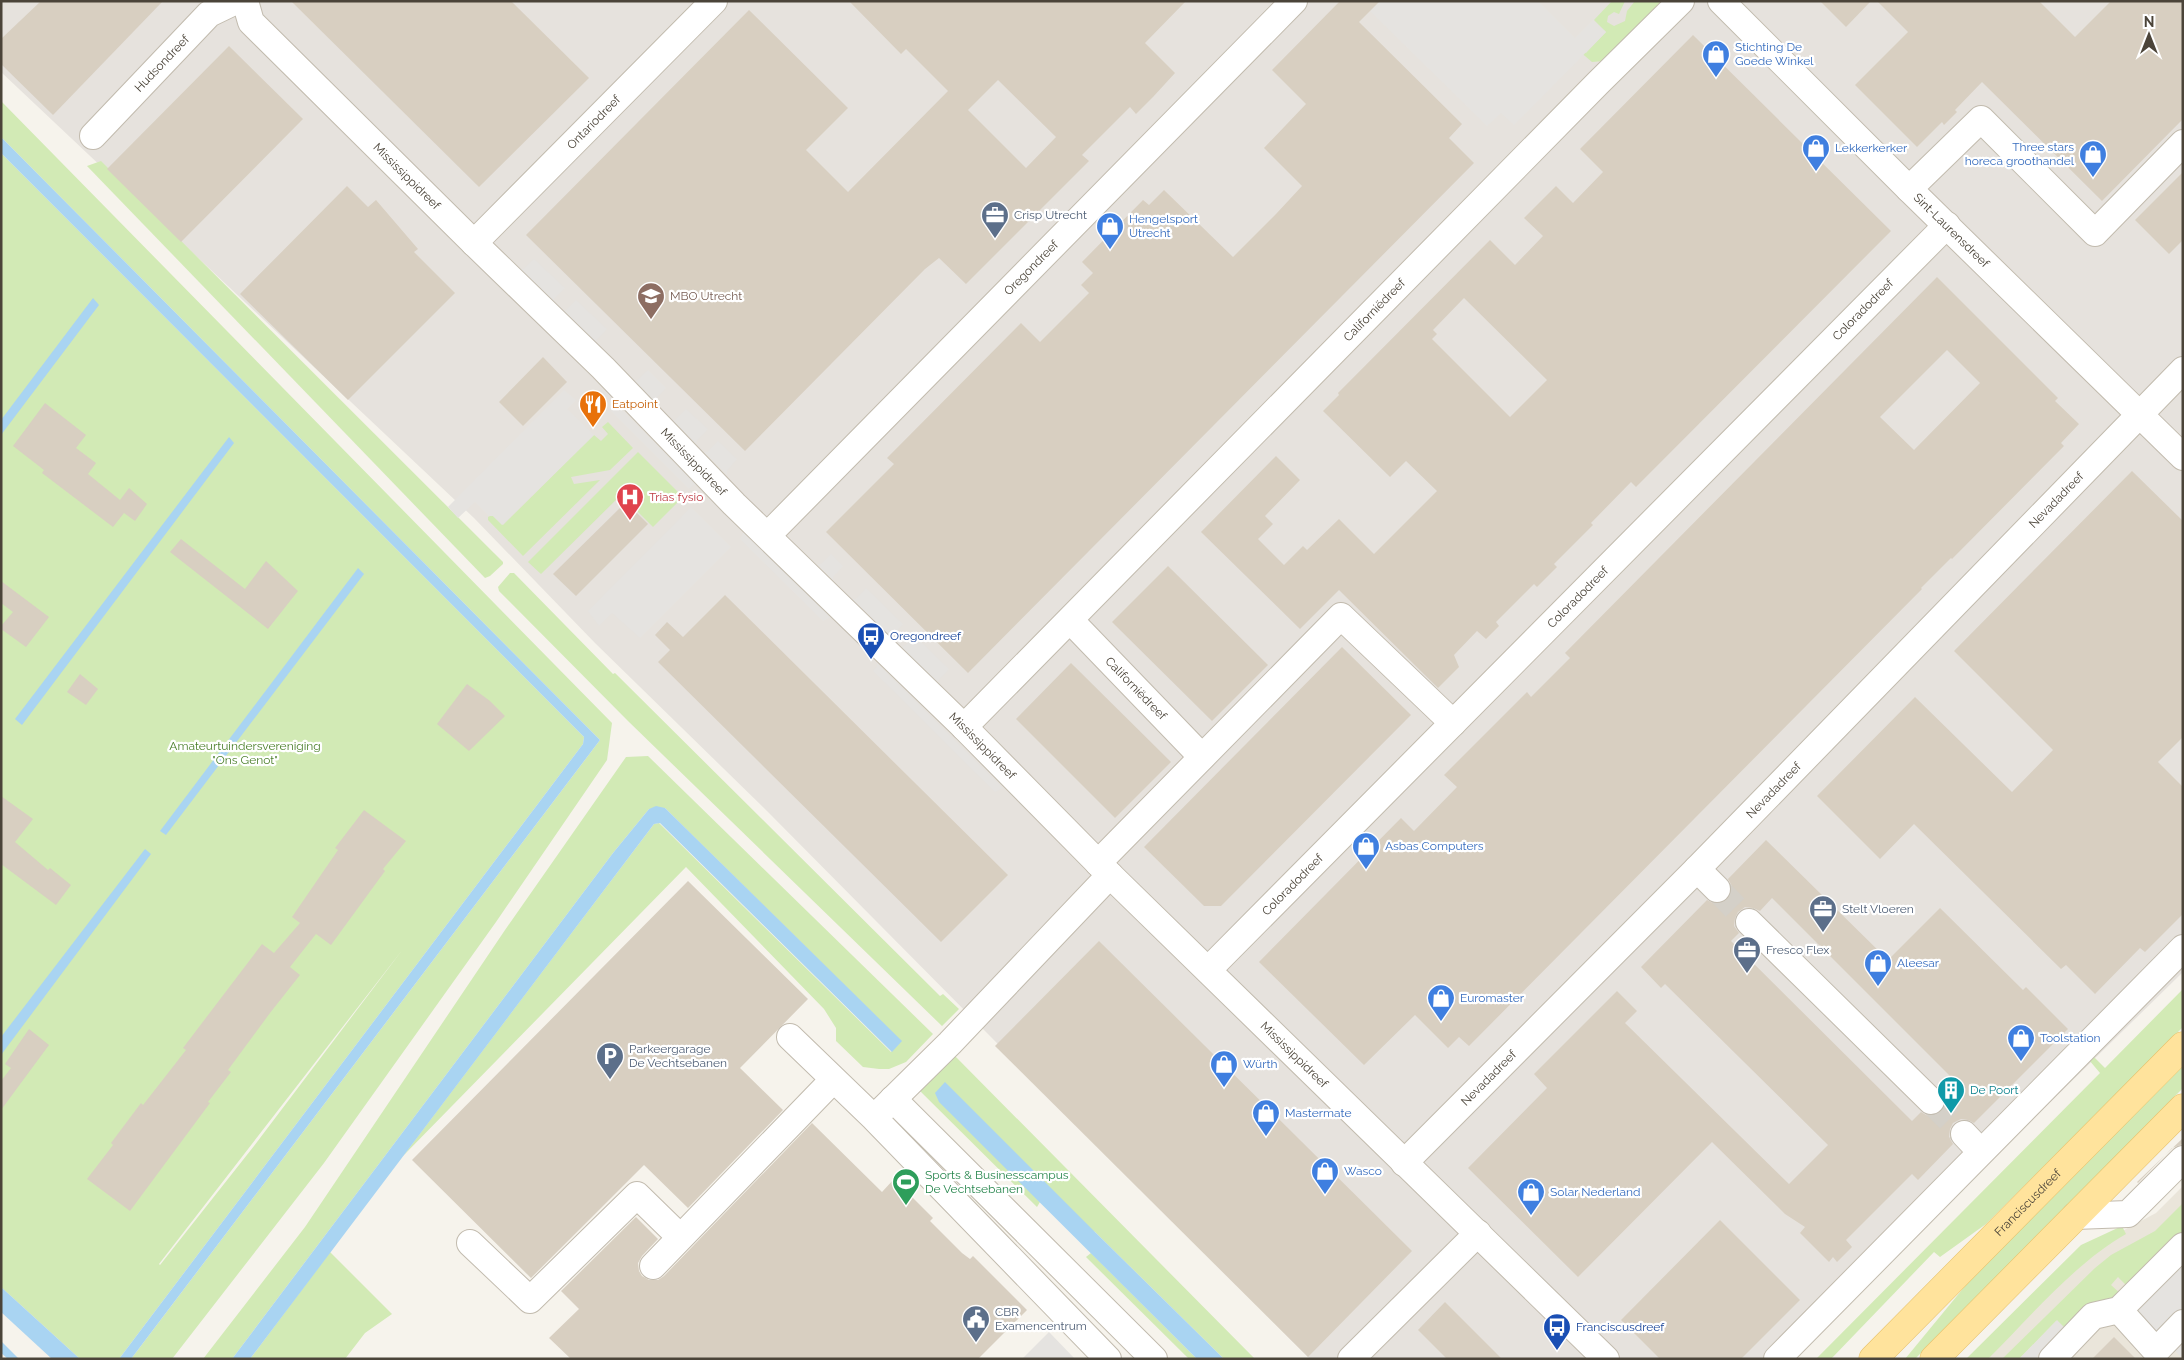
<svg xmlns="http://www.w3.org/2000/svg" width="2184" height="1360" font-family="Raleway,sans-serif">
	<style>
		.residential { fill: #eae5da }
		.industrial { fill: #e6e2dd }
		.green { fill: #d2eab5; fill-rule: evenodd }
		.parking { fill: #e5e3e0 }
		.water { fill: #a9d4f2 }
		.building { fill: #d8cfc1; fill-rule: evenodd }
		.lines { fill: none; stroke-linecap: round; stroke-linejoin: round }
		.minor-tunnel { stroke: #d4d0c8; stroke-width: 26; stroke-dasharray: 26 13; stroke-linecap: butt }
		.minor-casing { stroke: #c2bbae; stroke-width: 28 }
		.major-casing { stroke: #e6c16a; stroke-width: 29 }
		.minor { stroke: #fff; stroke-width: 26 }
		.major { stroke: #ffe39c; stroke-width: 28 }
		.labels { text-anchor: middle; stroke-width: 4.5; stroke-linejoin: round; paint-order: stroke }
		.shop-label { font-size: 12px; fill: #366cbe; stroke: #fff; text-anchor: start }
		.street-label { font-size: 12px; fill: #4b4439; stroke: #fff }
		.service-label { font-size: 12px; fill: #4e5e75; stroke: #fff; text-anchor: start }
		.education-label { font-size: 12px; fill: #785e54; stroke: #fff; text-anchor: start }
		.food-label { font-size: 12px; fill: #c56008; stroke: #fff; text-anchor: start }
		.health-label { font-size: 12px; fill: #be3a42; stroke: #fff; text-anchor: start }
		.transit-label { font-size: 12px; fill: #164399; stroke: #fff; text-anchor: start }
		.park-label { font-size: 12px; fill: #4a7f2a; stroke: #fff }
		.culture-label { font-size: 12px; fill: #0d838f; stroke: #fff; text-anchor: start }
		.leisure-label { font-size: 12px; fill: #27864d; stroke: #fff; text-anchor: start }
	</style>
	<rect width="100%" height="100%" fill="#f6f3ec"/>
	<path class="residential" d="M2183 1186V1359H1977L2083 1252 2156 1213Z"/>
	<path class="industrial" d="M1 1H2183V972L1788 1359H1310L767 811 595 643 474 518 1 72Z"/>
	<g class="green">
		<path d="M1612 1H1625L1619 14 1614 12 1608 16 1607 22 1614 26 1625 21 1627 11 1635 1H1660L1664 4 1604 61 1592 62 1571 44 1586 53 1606 32 1594 20Z"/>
		<path d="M1 101 612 723 607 760 496 922 324 1163 172 1359H131L600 740 1 137Z"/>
		<path d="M1 153 584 737 583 744 119 1359H80L1 1287ZM403 949 254 1146 160 1265 159 1264Z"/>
		<path d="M101 161 503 562V564L490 576 485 578 87 166Z"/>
		<path d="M608 422 633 448 610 470 571 477 574 484 600 480 523 556 488 520V517L492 515 503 525 594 435 601 441 608 434 602 427Z"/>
		<path d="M638 452 683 497 653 527 621 495 541 574 528 562Z"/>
		<path d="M510 573H514L613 674 615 673 940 996 943 994 959 1009 942 1026 628 721 499 591 498 587Z"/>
		<path d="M648 756 933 1034 906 1062 889 1069H879L863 1067 836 1041V1028L824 1009 686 867 403 1156 654 824 659 823 891 1052 901 1041 665 808 649 809 613 853 232 1359H203L305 1227 505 930 626 757Z"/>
		<path d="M2183 989V1027L1986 1224 1940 1257 1934 1252 1831 1359H1816L2100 1073 2089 1060 2094 1057 2105 1068Z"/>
		<path d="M954 1055 1255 1359H1224L1095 1232 1040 1202 1037 1207 920 1091Z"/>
		<path d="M2183 1064V1088L1915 1359H1905L1975 1274Z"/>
		<path d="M2183 1203V1234L2129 1288 2118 1277 2111 1285 2122 1295 2068 1331 2056 1321 2019 1359H2002L2095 1268 2111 1255 2155 1231Z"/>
		<path d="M2122 1226 2126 1234C2074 1264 2031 1316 1988 1359H1966L2081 1245Z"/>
		<path d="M330 1252 392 1314 365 1333 345 1359H250Z"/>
		<path d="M1091 1253 1197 1359H1189L1086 1257Z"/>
	</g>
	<g class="parking">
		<path d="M1380 1H1538L1575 38 1593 20 1606 32 1514 125 1501 113 1487 126 1370 11Z"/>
		<path d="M534 259 565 288 554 299V303L520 269H523Z"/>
		<path d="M576 300 607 329 595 342 562 311H565Z"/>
		<path d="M648 370 666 388 655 400V404L633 381H636Z"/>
		<path d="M564 390 576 400 567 409 594 435 502 525 493 516H489L475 502 458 518 448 507Z"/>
		<path d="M611 399 697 485H694L689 489 607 407Z"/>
		<path d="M686 409 708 429 696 442 697 445 672 421 675 420Z"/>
		<path d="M718 441 737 459 727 471V475L704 452H707Z"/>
		<path d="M691 507 731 547 640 638 612 613 599 626 588 611Z"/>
		<path d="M744 531 831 617 823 621 740 539Z"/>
		<path d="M831 554 843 566 833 577V580L817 564H821Z"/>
		<path d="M866 588 903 624 893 636V639L852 599H856Z"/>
		<path d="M915 636 949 669 938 681V684L900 646 903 647Z"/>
		<path d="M877 663 1003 788 995 792 873 671 877 666Z"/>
		<path d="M2183 1258V1357L2182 1358 2135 1310Z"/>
		<path d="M2057 1320 2067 1330 2043 1356 2040 1353 2037 1355 2039 1359H2019Z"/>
		<path d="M1049 1332 1075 1359H1022Z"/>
	</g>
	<g class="water">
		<path d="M1 137 600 740 131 1359H119L583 744 584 737 1 153Z"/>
		<path d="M93 298 99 305 1 435V420Z"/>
		<path d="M229 437 234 443 22 725 15 719Z"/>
		<path d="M358 568 364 574 166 835 160 831Z"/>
		<path d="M656 806 665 808 902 1041 892 1052 660 823 654 824 250 1359H232L613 853 649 809Z"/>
		<path d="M145 849 151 854 1 1055V1037Z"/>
		<path d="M945 1082 1095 1232 1224 1359H1197L939 1102 935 1093Z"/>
		<path d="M1 1287 80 1359H52L1 1312Z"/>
		<path d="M1 1341 19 1359H8L1 1353Z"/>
	</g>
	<g class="building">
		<path d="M41 1H163L53 115 1 64V39Z"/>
		<path d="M291 1H511L589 78 479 187Z"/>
		<path d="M849 1H1186L1145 43 1175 73 1153 97 1136 114 1130 107 1082 155 1089 161 966 284 939 258 925 269 745 451 526 235 749 10 848 108 806 150 848 192 948 91 906 49 901 54ZM998 80 1056 137 1026 168 968 110Z"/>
		<path d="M1340 1H1380L1359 22 1462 124 1449 138 1474 163 968 673 826 532 894 464 887 458 1021 323 1040 342 1089 293 1081 285 1093 273 1082 262 1143 200 1149 205 1164 190 1233 257 1276 214 1302 186 1264 148 1306 104 1272 70Z"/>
		<path d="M1820 1H1871L1846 27Z"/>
		<path d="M1877 1H2039L2075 37 2111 1H2183V119L2102 201 1982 82 1955 110 1957 112 1944 125 1942 122 1917 147 1855 85 1908 32Z"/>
		<path d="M1693 35 1891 231 1636 487 1631 482 1591 523 1593 525 1554 564 1557 567 1537 587 1534 584 1496 622 1499 626 1486 639 1477 631 1454 655 1459 667 1438 688 1339 590 1300 629 1201 532 1276 456 1300 480 1265 516 1273 524 1258 539 1284 565 1303 546 1307 550 1339 519 1374 554 1437 491 1406 461 1390 477 1323 411 1339 395 1338 393 1490 240 1515 265 1543 236 1524 218 1556 186 1573 203 1603 172 1580 149ZM1464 298 1547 380 1510 417 1432 339 1437 334 1433 330Z"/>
		<path d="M229 46 303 119 181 242 107 169Z"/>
		<path d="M2183 172V240L2169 254 2135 220Z"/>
		<path d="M347 186 368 207 376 200 418 249 414 252 455 293 348 400 240 294Z"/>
		<path d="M1937 277 2058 398 2055 401 2079 424 2061 443 2064 446 1952 559 1951 558 1921 588 1922 589 1469 1046 1459 1037 1448 1048 1415 1015 1364 1065 1259 962 1401 818 1414 831 1457 787 1444 775 1527 692 1531 697 1570 658 1565 653ZM1947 350 1980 383 1914 450 1880 417Z"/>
		<path d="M543 357 567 382 523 426 499 402Z"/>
		<path d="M45 403 86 435 76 448 96 463 88 474 120 500 129 488 147 504 135 521 124 513 113 527 42 473 44 470 13 446Z"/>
		<path d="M2132 471 2183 521V737L2158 762 2183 787V914L2145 952 2140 948 2095 994 2066 965 2061 969 1914 824 1880 859 1817 796 1915 697 2012 792 2053 750 1954 651Z"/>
		<path d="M626 502 648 524 576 596 553 574Z"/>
		<path d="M181 539 245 589 266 561 298 591 268 629 170 552Z"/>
		<path d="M1168 566 1268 665 1212 721 1112 622Z"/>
		<path d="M1 581 49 617 26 647 1 629V626L13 612 1 603Z"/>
		<path d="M725 595 1008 875 941 942 658 662 670 650 655 635 667 622 683 637Z"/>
		<path d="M1342 647 1411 715 1221 906H1204L1144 847Z"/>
		<path d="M1071 663 1171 762 1115 818 1016 719Z"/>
		<path d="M80 674 98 689 86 705 67 692Z"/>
		<path d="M467 684 490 701 505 716 469 751 437 724Z"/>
		<path d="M1 796 33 819 15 842 48 870 50 868 71 885 56 905 1 864Z"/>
		<path d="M364 810 406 841 383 869 385 871 331 945 316 934 290 967 300 975 270 1013 228 1070 231 1072 208 1102 210 1103 130 1211 87 1179 113 1145 111 1143 141 1103 143 1105 186 1050 183 1048 262 944 274 953 300 923 292 917 338 850 335 848Z"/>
		<path d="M1766 840 1888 960 1940 908 2023 990 2026 987 2068 1029 1974 1123 1968 1120 1961 1119 1953 1123 1950 1129 1949 1137 1953 1144 1918 1180 1912 1174 1846 1240 1852 1247 1837 1262 1833 1257 1829 1262 1800 1233 1805 1227 1785 1214 1712 1142 1578 1277 1468 1168 1547 1088 1534 1074 1617 991 1637 1011 1625 1023 1789 1184 1828 1145 1665 984 1661 988 1641 967 1707 900 1713 903 1720 904 1728 899 1731 893 1732 886 1728 879ZM1772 898 1953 1079 1942 1091 1946 1097V1104L1941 1112 1935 1116H1928L1921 1112 1912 1121 1731 941 1739 933 1734 926 1735 918 1738 912 1745 907 1753 908 1760 911Z"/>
		<path d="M688 881 808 999 740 1068 783 1110 688 1208 644 1165 531 1278 412 1160Z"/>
		<path d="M1099 941 1412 1251 1308 1357 995 1046Z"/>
		<path d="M29 1029 49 1045 1 1110V1081L11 1068 5 1064Z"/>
		<path d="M812 1123 882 1192 894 1179 933 1218 930 1221 962 1253 970 1259 973 1256 1027 1310 978 1359H571L549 1338 579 1309 561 1291 636 1217 658 1239 642 1256 638 1263 639 1271 642 1276 649 1280H658L664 1276Z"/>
		<path d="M2183 1138V1144L2172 1148 2138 1183 2137 1182Z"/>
		<path d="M1720 1220 1800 1300 1741 1359H1660L1621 1320Z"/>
		<path d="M1445 1302 1502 1359H1447L1418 1330Z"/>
		<path d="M2114 1337 2136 1359H2092Z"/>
	</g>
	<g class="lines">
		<g class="minor-tunnel">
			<path d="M1717 889 1749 922"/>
			<path d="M1931 1101 1964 1134"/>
		</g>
		<g class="minor-casing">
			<g id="minor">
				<path id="s1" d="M245 1 251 22 474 243 603 368 734 504 964 727 1110 875 1606 1359"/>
				<path id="s2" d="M1721 1 1909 189 2183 457"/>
				<path id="s3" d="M93 136 209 14 236 1"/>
				<path d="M1909 189 1981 119 2095 233 2183 143"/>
				<path id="s4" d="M474 243 714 1"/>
				<path id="s5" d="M768 535 1294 1"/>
				<path id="s6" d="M1070 620 1202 757"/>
				<path id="s7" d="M964 727 1598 83 1681 1"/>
				<path d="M1098 863 1341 616 1453 723"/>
				<path d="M1697 869 1717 889"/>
				<path d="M1749 922 1931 1101"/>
				<path id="s8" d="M1208 970 1947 225"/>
				<path d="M790 1037 874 1118 1108 1359"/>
				<path d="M893 1099 1154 1359"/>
				<path d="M880 1112 950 1043 1110 875"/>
				<path d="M1964 1134 1980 1151"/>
				<path id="s9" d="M1404 1163 1697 869 2183 370"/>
				<path d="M2075 1216 2128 1214 2183 1159"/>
				<path d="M470 1243 530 1300 637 1195 680 1237"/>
				<path d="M653 1266 833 1080"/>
				<path d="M2119 1310 2156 1351 2183 1323"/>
				<path d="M1351 1359 1478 1233"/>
				<path d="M1777 1359 2183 948"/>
				<path d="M2052 1359 2093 1316 2119 1310 2183 1246"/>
			</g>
		</g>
		<g class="major-casing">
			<g id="major">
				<path id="s10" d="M1873 1359 2183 1046"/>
				<path d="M1934 1359 2183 1108"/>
			</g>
		</g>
		<use href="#minor" class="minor"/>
		<use href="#major" class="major"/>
	</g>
	<defs>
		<g id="shop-pin" transform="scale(1.4375)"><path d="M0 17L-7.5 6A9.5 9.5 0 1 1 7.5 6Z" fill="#3f7fe0" stroke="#fff"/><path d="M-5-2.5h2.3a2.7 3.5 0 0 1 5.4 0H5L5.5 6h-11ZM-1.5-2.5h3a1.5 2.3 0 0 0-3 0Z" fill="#fff"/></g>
		<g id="office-pin" transform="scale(1.4375)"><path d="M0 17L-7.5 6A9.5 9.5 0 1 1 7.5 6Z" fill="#5c6f8a" stroke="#fff"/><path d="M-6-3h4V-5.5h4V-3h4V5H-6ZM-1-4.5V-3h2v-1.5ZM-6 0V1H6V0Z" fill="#fff"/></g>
		<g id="university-pin" transform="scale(1.4375)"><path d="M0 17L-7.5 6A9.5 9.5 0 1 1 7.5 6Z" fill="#8d6e63" stroke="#fff"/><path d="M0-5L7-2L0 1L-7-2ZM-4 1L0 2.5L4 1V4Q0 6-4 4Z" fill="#fff"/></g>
		<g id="restaurant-pin" transform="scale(1.4375)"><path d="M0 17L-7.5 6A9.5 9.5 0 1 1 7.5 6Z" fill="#e8710a" stroke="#fff"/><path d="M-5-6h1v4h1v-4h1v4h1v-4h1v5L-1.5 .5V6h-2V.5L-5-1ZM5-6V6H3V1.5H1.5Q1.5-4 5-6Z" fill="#fff"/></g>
		<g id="hospital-pin" transform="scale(1.4375)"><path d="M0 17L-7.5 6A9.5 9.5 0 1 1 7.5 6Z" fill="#e0444e" stroke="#fff"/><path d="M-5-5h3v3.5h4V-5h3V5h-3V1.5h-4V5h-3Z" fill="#fff"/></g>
		<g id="bus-pin" transform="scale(1.4375)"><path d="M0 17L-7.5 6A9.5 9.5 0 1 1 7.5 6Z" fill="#1a4fb4" stroke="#fff"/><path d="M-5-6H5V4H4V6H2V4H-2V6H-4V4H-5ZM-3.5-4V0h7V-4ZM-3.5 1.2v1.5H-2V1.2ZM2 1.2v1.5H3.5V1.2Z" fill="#fff"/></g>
		<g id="parking-pin" transform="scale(1.4375)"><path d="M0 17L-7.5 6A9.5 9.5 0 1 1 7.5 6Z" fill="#5c6f8a" stroke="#fff"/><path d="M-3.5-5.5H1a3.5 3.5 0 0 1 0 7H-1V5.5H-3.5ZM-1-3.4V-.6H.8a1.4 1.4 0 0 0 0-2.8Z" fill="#fff"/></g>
		<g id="building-pin" transform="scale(1.4375)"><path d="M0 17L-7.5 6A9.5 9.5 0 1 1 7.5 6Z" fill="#0f9aa8" stroke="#fff"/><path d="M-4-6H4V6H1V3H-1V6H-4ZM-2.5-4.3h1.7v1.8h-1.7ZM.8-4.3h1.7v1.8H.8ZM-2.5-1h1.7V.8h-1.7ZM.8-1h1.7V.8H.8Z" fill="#fff"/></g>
		<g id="stadium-pin" transform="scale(1.4375)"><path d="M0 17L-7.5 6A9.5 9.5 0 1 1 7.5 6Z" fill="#2e9e5b" stroke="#fff"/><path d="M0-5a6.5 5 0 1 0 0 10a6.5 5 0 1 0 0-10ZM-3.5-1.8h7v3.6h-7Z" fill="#fff"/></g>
		<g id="civic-pin" transform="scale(1.4375)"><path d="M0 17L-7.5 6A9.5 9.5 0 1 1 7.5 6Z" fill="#5c6f8a" stroke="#fff"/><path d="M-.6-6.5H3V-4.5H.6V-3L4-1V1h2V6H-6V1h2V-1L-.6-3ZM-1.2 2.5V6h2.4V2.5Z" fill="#fff"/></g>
	</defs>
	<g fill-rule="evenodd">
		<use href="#shop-pin" x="1716" y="54"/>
		<use href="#shop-pin" x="1816" y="148"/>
		<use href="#shop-pin" x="2093" y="154"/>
		<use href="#office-pin" x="995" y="215"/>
		<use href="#shop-pin" x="1110" y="226"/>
		<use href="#university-pin" x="651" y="296"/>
		<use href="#restaurant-pin" x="593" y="404"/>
		<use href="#hospital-pin" x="630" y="497"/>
		<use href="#bus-pin" x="871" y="636"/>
		<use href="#shop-pin" x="1366" y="846"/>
		<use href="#office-pin" x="1823" y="909"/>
		<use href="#office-pin" x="1747" y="950"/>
		<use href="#shop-pin" x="1878" y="963"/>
		<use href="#shop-pin" x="1441" y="998"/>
		<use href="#shop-pin" x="2021" y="1038"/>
		<use href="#parking-pin" x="610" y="1056"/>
		<use href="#shop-pin" x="1224" y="1064"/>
		<use href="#building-pin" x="1951" y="1090"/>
		<use href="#shop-pin" x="1266" y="1113"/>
		<use href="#shop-pin" x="1325" y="1171"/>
		<use href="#stadium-pin" x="906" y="1182"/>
		<use href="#shop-pin" x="1531" y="1192"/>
		<use href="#civic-pin" x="976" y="1319"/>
		<use href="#bus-pin" x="1557" y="1327"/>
	</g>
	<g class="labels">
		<g class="shop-label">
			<text x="1735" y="51">Stichting De<tspan x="1735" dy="14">Goede Winkel</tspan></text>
			<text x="2074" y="151" text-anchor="end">Three stars<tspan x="2074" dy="14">horeca groothandel</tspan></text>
			<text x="1835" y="152">Lekkerkerker</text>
			<text x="1129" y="223">Hengelsport<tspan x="1129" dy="14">Utrecht</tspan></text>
			<text x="1385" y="850">Asbas Computers</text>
			<text x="1897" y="967">Aleesar</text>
			<text x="1460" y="1002">Euromaster</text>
			<text x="2040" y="1042">Toolstation</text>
			<text x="1243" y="1068">Würth</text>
			<text x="1285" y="1117">Mastermate</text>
			<text x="1344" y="1175">Wasco</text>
			<text x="1550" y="1196">Solar Nederland</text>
		</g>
		<g class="street-label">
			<text dy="4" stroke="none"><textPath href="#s3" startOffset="100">Hudsondreef</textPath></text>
			<text dy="4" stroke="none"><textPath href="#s4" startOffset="170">Ontariodreef</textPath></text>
			<text dy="4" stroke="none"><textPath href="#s1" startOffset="241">Mississippidreef</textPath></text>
			<text dy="4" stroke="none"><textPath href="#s2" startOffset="325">Sint-Laurensdreef</textPath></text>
			<text dy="4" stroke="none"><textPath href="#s5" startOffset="375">Oregondreef</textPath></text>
			<text dy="4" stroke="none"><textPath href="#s7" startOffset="585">Californiëdreef</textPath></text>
			<text dy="4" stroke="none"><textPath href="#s8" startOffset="930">Coloradodreef</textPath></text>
			<text dy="4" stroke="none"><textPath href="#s1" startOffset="646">Mississippidreef</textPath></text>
			<text dy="4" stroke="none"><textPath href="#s9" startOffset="930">Nevadadreef</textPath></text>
			<text dy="4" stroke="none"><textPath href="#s8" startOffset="525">Coloradodreef</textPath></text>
			<text dy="4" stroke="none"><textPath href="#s6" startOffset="95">Californiëdreef</textPath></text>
			<text dy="4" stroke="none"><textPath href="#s1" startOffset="1051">Mississippidreef</textPath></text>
			<text dy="4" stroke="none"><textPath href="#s9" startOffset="525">Nevadadreef</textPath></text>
			<text dy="4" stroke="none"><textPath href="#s8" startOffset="120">Coloradodreef</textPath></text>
			<text dy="4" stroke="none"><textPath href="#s1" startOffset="1490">Mississippidreef</textPath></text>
			<text dy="4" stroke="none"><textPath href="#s9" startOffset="120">Nevadadreef</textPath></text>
			<text dy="4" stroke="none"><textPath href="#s10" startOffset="220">Franciscusdreef</textPath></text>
		</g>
		<g class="service-label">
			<text x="1014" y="219">Crisp Utrecht</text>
			<text x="1842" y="913">Stelt Vloeren</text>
			<text x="1766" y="954">Fresco Flex</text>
			<text x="629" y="1053">Parkeergarage<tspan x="629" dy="14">De Vechtsebanen</tspan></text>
			<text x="995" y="1316">CBR<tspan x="995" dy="14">Examencentrum</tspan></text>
		</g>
		<g class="education-label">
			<text x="670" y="300">MBO Utrecht</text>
		</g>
		<g class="food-label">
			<text x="612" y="408">Eatpoint</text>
		</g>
		<g class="health-label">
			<text x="649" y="501">Trias fysio</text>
		</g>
		<g class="transit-label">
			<text x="890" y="640">Oregondreef</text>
			<text x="1576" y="1331">Franciscusdreef</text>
		</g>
		<g class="park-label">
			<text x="245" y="750">Amateurtuindersvereniging<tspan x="245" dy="14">"Ons Genot"</tspan></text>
		</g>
		<g class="culture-label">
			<text x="1970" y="1094">De Poort</text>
		</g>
		<g class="leisure-label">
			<text x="925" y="1179">Sports &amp; Businesscampus<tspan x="925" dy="14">De Vechtsebanen</tspan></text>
		</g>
	</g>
	<rect width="2184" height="1360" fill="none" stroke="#4b4439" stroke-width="5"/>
	<g transform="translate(2149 35)" stroke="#ffffff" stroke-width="4" paint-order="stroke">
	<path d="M0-4L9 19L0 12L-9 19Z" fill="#4b4439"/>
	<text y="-8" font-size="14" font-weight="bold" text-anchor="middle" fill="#4b4439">N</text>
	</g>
</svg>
